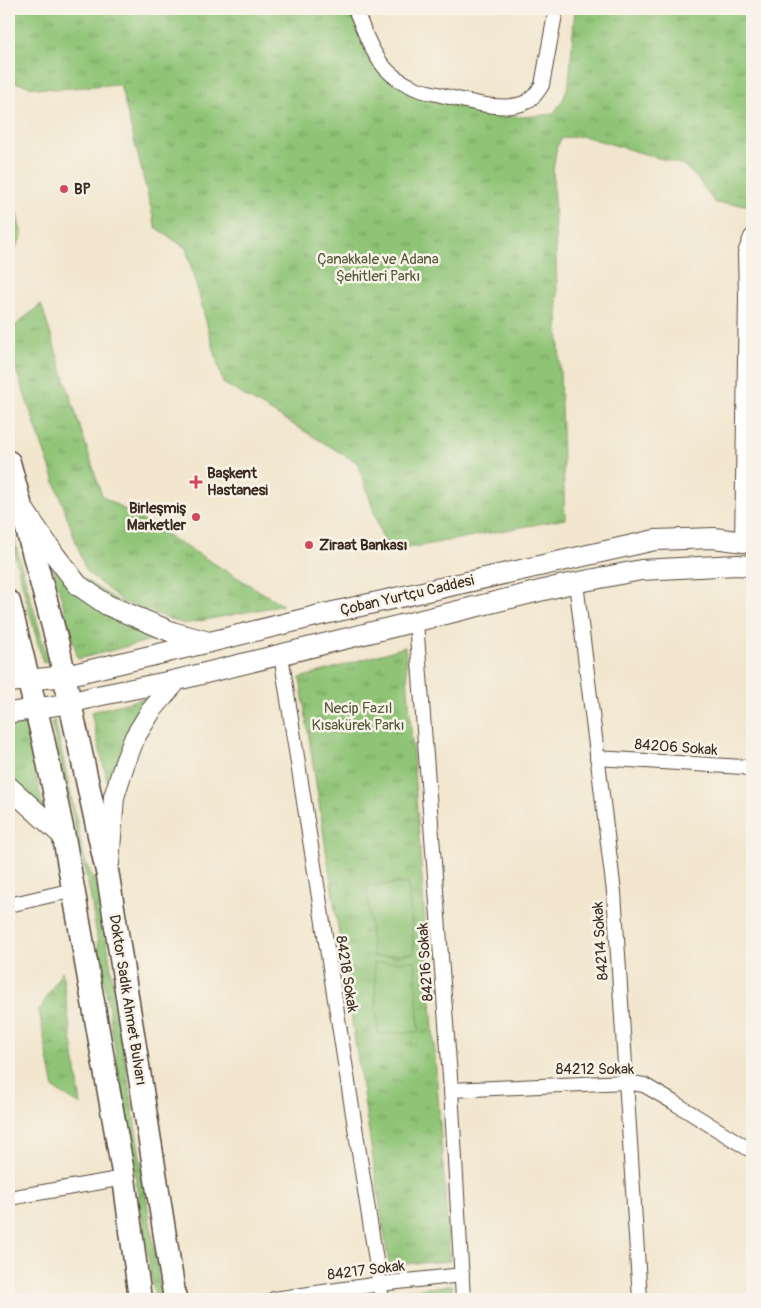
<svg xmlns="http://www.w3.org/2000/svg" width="761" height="1308" font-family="Pangolin,sans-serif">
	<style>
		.grass { fill: url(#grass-tufts); stroke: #65774a }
		.garden { fill: #8fc476; stroke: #65774a }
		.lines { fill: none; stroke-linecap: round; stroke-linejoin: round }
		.street-casing { stroke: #564638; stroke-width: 16 }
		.secondary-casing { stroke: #564638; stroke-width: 22 }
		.primary-casing { stroke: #564638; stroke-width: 25 }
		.street { stroke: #fff; stroke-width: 14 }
		.secondary { stroke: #fff; stroke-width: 20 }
		.primary { stroke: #fff; stroke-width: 22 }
		.poi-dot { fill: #d1495b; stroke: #f7f3e8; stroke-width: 2 }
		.labels { text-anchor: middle; stroke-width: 5; stroke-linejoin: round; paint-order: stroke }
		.poi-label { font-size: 15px; font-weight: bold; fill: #3b2a1e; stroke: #f7f3e8; text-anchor: start }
		.park-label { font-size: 15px; fill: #545838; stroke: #f7f3e8 }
		.street-label { font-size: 15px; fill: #3b2a1e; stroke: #f7f3e8 }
	</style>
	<defs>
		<pattern id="grass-tufts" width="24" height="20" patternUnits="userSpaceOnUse" patternTransform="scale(1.25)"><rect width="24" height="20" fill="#8fc476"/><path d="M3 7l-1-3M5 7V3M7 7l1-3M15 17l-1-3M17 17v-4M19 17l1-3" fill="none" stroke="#769f60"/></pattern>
	</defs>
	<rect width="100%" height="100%" fill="#f7f3e8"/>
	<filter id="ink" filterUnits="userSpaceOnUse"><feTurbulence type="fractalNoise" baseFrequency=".02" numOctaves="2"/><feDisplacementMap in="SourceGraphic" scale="10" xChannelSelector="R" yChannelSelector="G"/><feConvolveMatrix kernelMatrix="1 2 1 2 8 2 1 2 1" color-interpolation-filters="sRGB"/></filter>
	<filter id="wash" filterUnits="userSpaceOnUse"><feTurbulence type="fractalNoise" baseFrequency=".0096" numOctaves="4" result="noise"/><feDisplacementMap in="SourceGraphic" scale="20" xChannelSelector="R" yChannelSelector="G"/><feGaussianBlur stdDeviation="1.12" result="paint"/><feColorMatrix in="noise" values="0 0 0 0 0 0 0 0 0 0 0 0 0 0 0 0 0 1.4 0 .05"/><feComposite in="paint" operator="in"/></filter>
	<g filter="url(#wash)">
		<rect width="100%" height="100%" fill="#f2e6ce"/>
		<g class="grass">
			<path d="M9 9H350L383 76 413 92 483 113 522 117 553 114 563 100 569 83 575 9H752V205L715 203 697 178 683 165 583 136 562 138 557 146 553 170 565 519 387 552 358 463 223 383 186 248 156 228 120 84 58 89 38 88 9 81Z"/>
			<path d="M9 179 22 236 9 261Z"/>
			<path d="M41 304 102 496 283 605 184 624 123 602 86 571 9 350V335L15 326Z"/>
			<path d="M9 521 48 661 43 663 9 535Z"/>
			<path d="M50 557 171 635 78 659Z"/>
			<path d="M405 647 450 1261 389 1265 300 678Z"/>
			<path d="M161 694 110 792 91 712Z"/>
			<path d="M55 721 85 861 99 891 162 1299H155L90 893 51 722Z"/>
			<path d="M25 724 45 817 9 781V727Z"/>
			<path d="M62 971 81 1105 54 1089 39 1011Z"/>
			<path d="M452 1285V1299H394L393 1292Z"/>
		</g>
		<g class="garden">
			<path d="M408 883 414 953 373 957 367 886Z"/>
			<path d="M415 961 419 1032 378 1034 374 963Z"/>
		</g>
	</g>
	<g filter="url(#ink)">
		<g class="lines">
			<g class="street-casing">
				<g id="street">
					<path d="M355 9C364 30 372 56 389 72 396 79 406 84 415 88 424 92 435 93 445 96 467 101 502 112 524 103 532 100 537 93 542 85L556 9"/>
					<path d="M742 542 746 297 745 253 751 237H752"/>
					<path d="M576 583 614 892 640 1299"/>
					<path d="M416 622 451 1090 463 1299"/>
					<path d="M281 655 382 1299"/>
					<path d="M597 758 743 767 752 770"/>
					<path d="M9 905 73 890"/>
					<path d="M451 1090 626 1082 644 1085 673 1102 752 1151"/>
					<path d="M9 1198 124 1178"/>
					<path d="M274 1299 380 1284 462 1275"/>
				</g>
			</g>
			<g class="secondary-casing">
				<g id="secondary">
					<path d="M24 510 54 554 78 585 107 605 172 632 209 642"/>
					<path d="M9 682 65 676 210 642 320 615 655 540 714 538 752 543"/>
					<path d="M9 713 70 703 97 696 177 680 564 585 641 570 737 565 752 566"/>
					<path d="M9 787 64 837"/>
					<path d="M109 863 114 797 124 765 135 737 151 711 177 680"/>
				</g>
			</g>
			<g class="primary-casing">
				<g id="primary">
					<path d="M9 462 58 645 70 703 108 876 175 1299"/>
					<path d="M9 602 42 734 64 837 124 1178 140 1299"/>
				</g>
			</g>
			<use href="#street" class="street"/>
			<use href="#secondary" class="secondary"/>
			<use href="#primary" class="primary"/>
		</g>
	</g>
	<g class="poi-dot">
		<circle cx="64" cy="189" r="5"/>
		<path d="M193.5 474.5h5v5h5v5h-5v5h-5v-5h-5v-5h5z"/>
		<circle cx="196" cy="517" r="5"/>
		<circle cx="309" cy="545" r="5"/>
	</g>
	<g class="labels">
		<g class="poi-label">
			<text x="74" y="194">BP</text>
			<text x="207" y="478">Başkent<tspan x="207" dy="17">Hastanesi</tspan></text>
			<text x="186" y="513" text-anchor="end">Birleşmiş<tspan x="186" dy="17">Marketler</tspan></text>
			<text x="319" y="550">Ziraat Bankası</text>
		</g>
		<g class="park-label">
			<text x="378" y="264">Çanakkale ve Adana<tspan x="378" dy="17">Şehitleri Parkı</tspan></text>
			<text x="358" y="713">Necip Fazıl<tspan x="358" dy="17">Kısakürek Parkı</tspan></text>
		</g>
		<g class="street-label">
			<text transform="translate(407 595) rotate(-13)" y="5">Çoban Yurtçu Caddesi</text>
			<text transform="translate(676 747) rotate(4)" y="5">84206 Sokak</text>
			<text transform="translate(600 941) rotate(-94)" y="5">84214 Sokak</text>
			<text transform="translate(425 962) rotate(-94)" y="5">84216 Sokak</text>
			<text transform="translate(347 974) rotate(81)" y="5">84218 Sokak</text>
			<text transform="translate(128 1000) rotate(81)" y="5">Doktor Sadık Ahmet Bulvarı</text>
			<text x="595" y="1074">84212 Sokak</text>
			<text transform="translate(366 1270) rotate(-7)" y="5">84217 Sokak</text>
		</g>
	</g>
	<rect width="761" height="1308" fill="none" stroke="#f7f3e8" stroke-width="30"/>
</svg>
